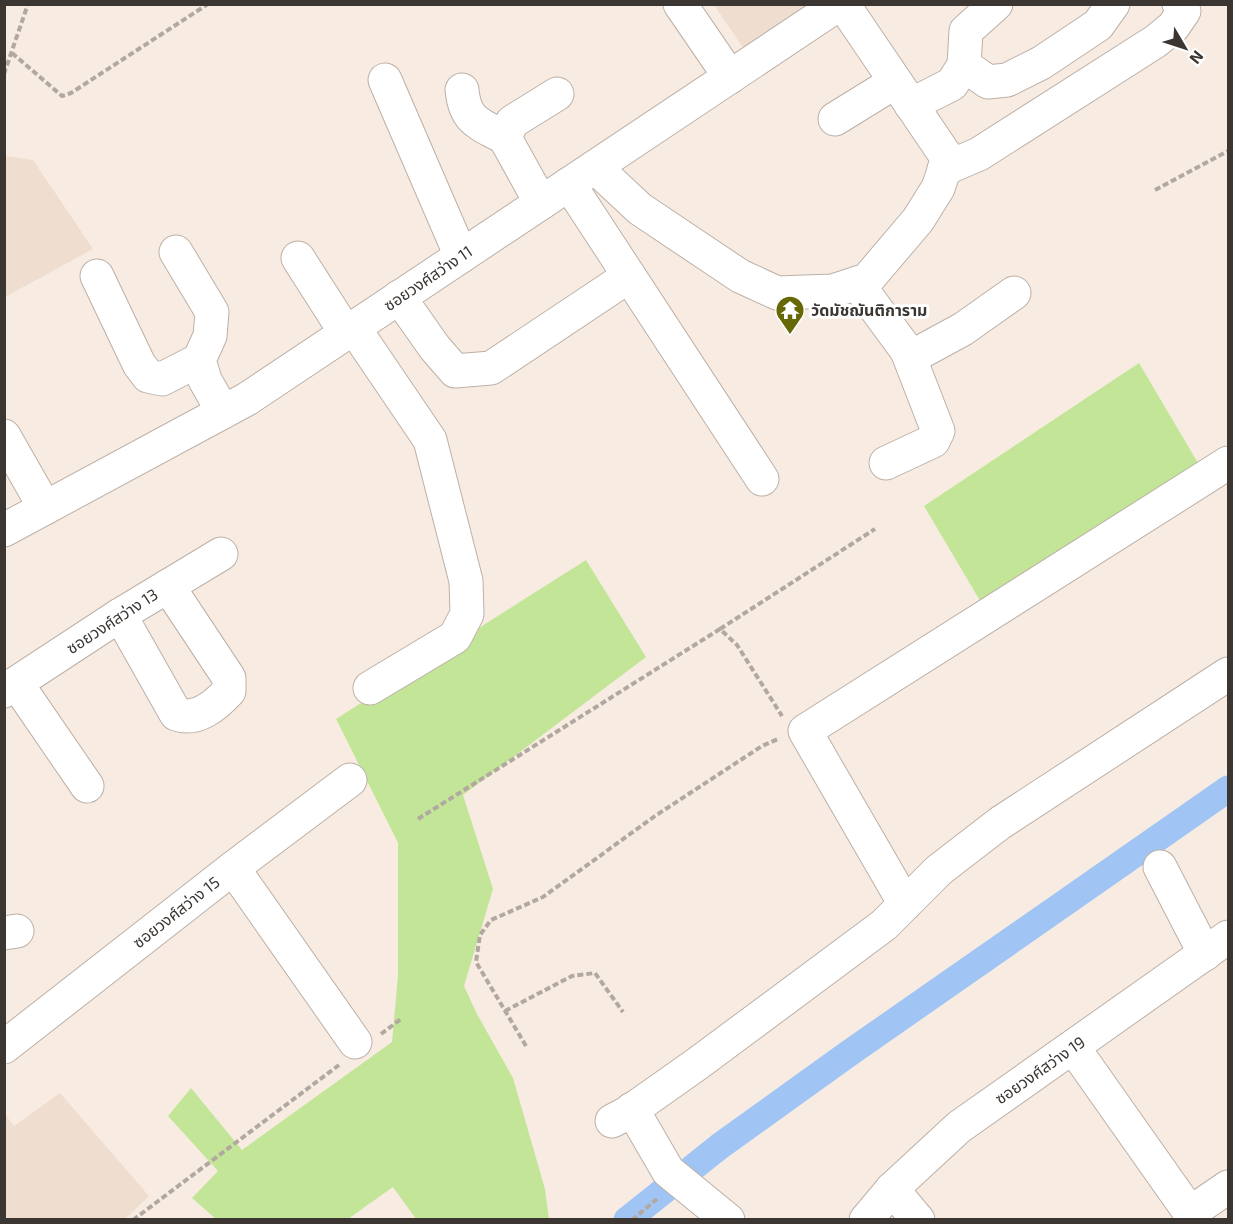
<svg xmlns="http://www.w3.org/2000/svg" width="1233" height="1224" font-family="'Exo 2','Noto Sans Thai',sans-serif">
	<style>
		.built { fill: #efdecf }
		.green { fill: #c2e598 }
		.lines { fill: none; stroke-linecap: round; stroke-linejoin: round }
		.canal { stroke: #a0c5f4; stroke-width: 27 }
		.minor-casing { stroke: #bcb0a7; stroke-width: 35 }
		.path { stroke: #b2a8a0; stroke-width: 4; stroke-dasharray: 6 3; stroke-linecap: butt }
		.minor { stroke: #fff; stroke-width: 33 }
		.labels { text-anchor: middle; stroke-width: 6; stroke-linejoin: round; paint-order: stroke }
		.street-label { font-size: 16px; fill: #3b3632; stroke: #fff }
		.poi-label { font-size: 16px; font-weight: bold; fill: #3b3632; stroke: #fff; text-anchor: start }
	</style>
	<rect width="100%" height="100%" fill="#f8ece2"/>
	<g class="built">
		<path d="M714 5H816L746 52Z"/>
		<path d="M5 156 33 160 93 249 5 297Z"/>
		<path d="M60 1093 149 1196 125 1219H5V1114L14 1126Z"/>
	</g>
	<g class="green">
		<path d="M1139 363 1198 463 982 604 924 506Z"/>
		<path d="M586 560 646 657 463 795 493 889 464 986 477 1014 513 1078 545 1189 549 1219H416L393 1187 348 1219H216L192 1198 218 1171 168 1116 191 1088 242 1150 392 1042 398 976V843L336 719Z"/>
	</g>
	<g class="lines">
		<path class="canal" d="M627 1220 720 1146 848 1054 1228 789"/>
		<g class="minor-casing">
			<g id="minor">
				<path d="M680 4 730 77"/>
				<path d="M964 65 988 82 1007 80 1041 63 1098 25 1113 4"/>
				<path d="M385 80 461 256"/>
				<path d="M462 90C465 122 479 123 505 138"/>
				<path d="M911 105 952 84 964 65 966 31 996 4"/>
				<path d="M835 119 895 82"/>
				<path d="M595 167 640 209 740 276 777 293 833 291 867 280 918 220 938 188 948 159 843 4"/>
				<path d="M944 169 979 154 1156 41 1173 27 1184 11 1179 4"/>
				<path d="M569 184 762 479"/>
				<path d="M541 203 505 138 512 122 557 94"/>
				<path d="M176 252 212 312 210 336 199 360 205 380 223 412"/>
				<path d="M298 258 346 333"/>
				<path d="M97 276 139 364 148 376 162 379 199 360"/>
				<path d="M857 283 907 351 938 431 933 441 886 463"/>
				<path d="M399 297 435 348 455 371 491 368 629 276"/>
				<path d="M354 328 430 440 466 581 467 614 455 637 370 688"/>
				<path d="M907 351 917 354 963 329 1014 293"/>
				<path d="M4 436 45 508"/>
				<path d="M4 530 247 399 839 4"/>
				<path d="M120 615 176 714C197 722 216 705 229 691V678L168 586"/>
				<path d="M17 684 87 786"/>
				<path d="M4 691 120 615 221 554"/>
				<path d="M1160 867 1205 954"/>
				<path d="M233 868 355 1042"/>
				<path d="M905 904 805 731 1228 463"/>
				<path d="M4 933 17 931"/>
				<path d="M4 1047 233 868 350 780"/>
				<path d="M1073 1047 1195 1220"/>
				<path d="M632 1109 668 1171 728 1220"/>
				<path d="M612 1121 629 1112 697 1064 884 925 939 870 1000 823 1228 674"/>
				<path d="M892 1189 918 1220"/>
				<path d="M1190 1213 1228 1187"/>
				<path d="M866 1220 892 1189 959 1127 1228 937"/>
			</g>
		</g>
		<g class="path">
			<path d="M12 53 62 96 71 93 208 4"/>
			<path d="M4 74 28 4"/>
			<path d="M1155 190 1228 151"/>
			<path d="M720 629 875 529"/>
			<path d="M418 819 720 629 737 645 782 716"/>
			<path d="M505 1011 572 976 595 973 623 1012"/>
			<path d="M381 1034 401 1019"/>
			<path d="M526 1046 476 962 480 935 491 920 543 897 655 816 762 746 778 739"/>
			<path d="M133 1220 339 1065"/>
			<path d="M632 1220 657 1199"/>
		</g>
		<use href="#minor" class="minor"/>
	</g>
	<defs>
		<g id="temple-pin" transform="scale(1.5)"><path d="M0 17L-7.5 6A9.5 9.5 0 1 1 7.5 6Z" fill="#666805" stroke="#fff"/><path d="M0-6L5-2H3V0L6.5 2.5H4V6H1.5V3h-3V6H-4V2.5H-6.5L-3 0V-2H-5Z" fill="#fff"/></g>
	</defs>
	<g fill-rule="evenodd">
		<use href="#temple-pin" x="790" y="310"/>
	</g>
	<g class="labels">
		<g class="street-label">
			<text transform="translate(428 278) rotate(-34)" y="6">ซอยวงศ์สว่าง 11</text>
			<text transform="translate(112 621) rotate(-33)" y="6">ซอยวงศ์สว่าง 13</text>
			<text transform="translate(176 912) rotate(-38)" y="6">ซอยวงศ์สว่าง 15</text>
			<text transform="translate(1040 1070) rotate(-35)" y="6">ซอยวงศ์สว่าง 19</text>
		</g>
		<g class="poi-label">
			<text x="811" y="316">วัดมัชฌันติการาม</text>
		</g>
	</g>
	<rect width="1233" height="1224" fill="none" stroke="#3b3632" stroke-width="12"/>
	<g transform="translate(1185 48) rotate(129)" stroke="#ffffff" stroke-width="4.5" paint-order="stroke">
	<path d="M0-4.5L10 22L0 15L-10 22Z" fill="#3b3632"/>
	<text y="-9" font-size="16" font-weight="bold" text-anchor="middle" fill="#3b3632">N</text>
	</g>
</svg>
